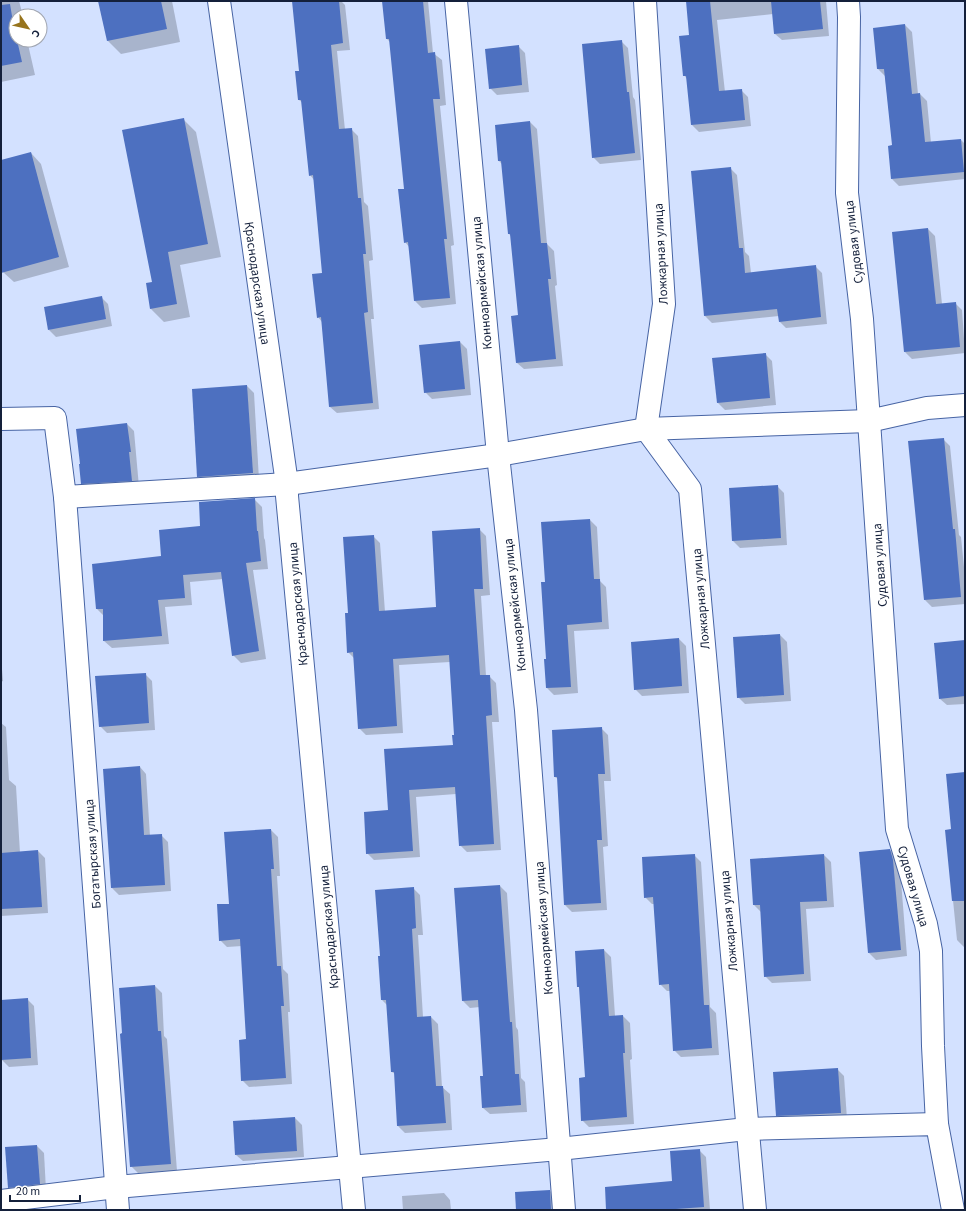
<svg xmlns="http://www.w3.org/2000/svg" width="966" height="1211" font-family="'Source Sans 3',sans-serif">
	<style>
		.shadow { fill: #0003 }
		.building { fill: #4d70c0 }
		.lines { fill: none; stroke-linecap: round; stroke-linejoin: round }
		.minor-casing { stroke: #4764a4; stroke-width: 24 }
		.minor { stroke: #fff; stroke-width: 22 }
		.labels { text-anchor: middle; stroke-width: 3; stroke-linejoin: round; paint-order: stroke }
		.street-label { font-size: 13px; fill: #14203b; stroke: #fff }
	</style>
	<rect width="100%" height="100%" fill="#d3e1ff"/>
	<g class="shadow">
		<path d="M1 1H19L23 16H16V40H27L35 75 1 82Z"/>
		<path d="M99 1H172L180 42 121 54 108 41Z"/>
		<path d="M293 1H341L345 5 350 50 337 51 345 130 351 129 358 136 364 202 368 206 373 260 369 261 374 319H371L379 409 337 413 330 407 322 322 318 317 323 274 314 180 310 175 303 103 299 100 300 72Z"/>
		<path d="M383 1H428L433 53 442 60 446 105 440 106 454 245 451 246 456 304 422 308 415 301 410 248 405 242V190L391 43 387 39Z"/>
		<path d="M687 1H826L829 36 782 40 775 34 773 14 717 20 725 92 741 90 748 97 751 126 699 132 692 125 687 79 684 75 690 36Z"/>
		<path d="M905 25 912 32 918 94H920L927 101 931 143 961 140 965 144V179L899 186 892 179 889 147 893 146 885 76 878 69Z"/>
		<path d="M621 41 628 48 633 97 635 100 641 160 600 164 593 157Z"/>
		<path d="M518 46 525 53 529 92 497 95 490 88Z"/>
		<path d="M183 119 196 132 221 257 180 265 190 317 164 322 151 309 154 283Z"/>
		<path d="M530 122 537 129 547 244 554 251 557 285 555 286 563 366 524 369 517 363 519 316 511 236 509 234 502 164 499 161Z"/>
		<path d="M31 153 41 164 69 267 14 282 3 272 1 263V162Z"/>
		<path d="M730 168 737 175 745 252 749 256 751 273 815 266 822 273 827 324 786 328 779 321V316L712 323 705 316Z"/>
		<path d="M928 229 935 236 942 304 955 303 962 310 965 353 912 359 905 352Z"/>
		<path d="M101 297 108 304 112 326 56 337 49 330Z"/>
		<path d="M460 342 467 349 471 395 432 399 425 392Z"/>
		<path d="M765 354 772 361 776 405 725 410 718 403Z"/>
		<path d="M247 386 254 393 259 480 205 483 198 476Z"/>
		<path d="M127 424 134 431 139 487 89 490 82 483Z"/>
		<path d="M943 439 950 446 959 535 961 537 965 577V604L932 607 925 600 909 442Z"/>
		<path d="M777 486 784 493 787 545 740 548 733 541 730 489Z"/>
		<path d="M254 499 262 507 264 538 265 540 268 569 253 570 266 659 241 663 233 655 223 579 190 582 192 605 165 607 169 644 112 648 104 641V616L97 609 201 527Z"/>
		<path d="M590 520 597 527 600 581 606 587 609 629 574 631 578 693 554 695 547 688 546 583Z"/>
		<path d="M479 529 486 536 490 595 481 596 486 676H489L496 683 499 722H492L501 850 467 852 460 845 456 794 416 797 420 857 374 860 367 853 389 811 385 750 454 746 455 736 450 662 399 665 403 733 366 735 359 728 354 658 348 652 349 614 373 536 380 543 385 612 437 608Z"/>
		<path d="M780 635 787 642 791 701 745 704 738 697Z"/>
		<path d="M679 639 686 646 689 693 642 696 635 689Z"/>
		<path d="M965 641V704L947 705 940 699Z"/>
		<path d="M1 657 3 681 1 682Z"/>
		<path d="M145 674 152 681 155 730 107 733 100 726Z"/>
		<path d="M1 723 6 727 9 780 16 786 20 853 38 851 45 858 48 913 1 916Z"/>
		<path d="M601 728 608 735 611 781H604L608 846 603 847 607 910 572 912 565 905 558 779 555 777Z"/>
		<path d="M140 767 146 774 150 836 161 835 168 842 171 891 119 895 112 888Z"/>
		<path d="M965 773V947H964L957 940 946 831 952 830Z"/>
		<path d="M271 830 278 837 280 876H277L283 969 288 974 290 1012H288L292 1084 249 1087 242 1080 247 1040 242 946 227 947 220 940 230 905Z"/>
		<path d="M890 850 897 858 900 868 907 956 876 960 869 953Z"/>
		<path d="M694 855 701 862 710 1007 716 1013 719 1055 681 1057 674 1050 670 991H667L660 984 654 904H652L645 897Z"/>
		<path d="M824 855 831 862 834 907 806 909 811 981 772 983 765 976 761 912 754 905 751 860Z"/>
		<path d="M500 886 507 893 516 1027 518 1030 521 1078 525 1082 527 1112 490 1114 483 1108 484 1077 480 1007 470 1008 463 1001Z"/>
		<path d="M413 888 420 895 423 935H418L423 1017H431L438 1024 442 1087 450 1094 452 1130 405 1133 398 1126 395 1074 392 1072 388 1006 382 1000 381 957Z"/>
		<path d="M604 950 611 957 615 1016H623L630 1023 632 1059 630 1060 634 1124 589 1127 582 1120 586 1078 580 988 578 986Z"/>
		<path d="M155 986 162 993 164 1036 167 1039 177 1171 138 1173 131 1166Z"/>
		<path d="M27 999 34 1006 38 1065 9 1067 2 1060 1 1001Z"/>
		<path d="M837 1069 844 1076 847 1119 784 1122 777 1115Z"/>
		<path d="M295 1118 302 1125 304 1157 243 1161 236 1155Z"/>
		<path d="M37 1146 44 1153 46 1190 15 1194 9 1187 6 1148Z"/>
		<path d="M699 1150 706 1157 710 1210H607L673 1182Z"/>
		<path d="M550 1191 557 1198 558 1210H517Z"/>
		<path d="M444 1193 450 1200 451 1210H403L402 1196Z"/>
	</g>
	<g class="building">
		<path d="M98 1H161L167 29 107 41Z"/>
		<path d="M292 1H339L343 43 331 45 339 129 352 128 358 198H361L366 254H363L368 312 364 313 373 403 329 407 321 317 317 318 312 274 322 273 313 175 309 176 301 100H298L295 71H299Z"/>
		<path d="M382 1H423L428 53 435 52 440 99H433L447 239H444L450 298 414 301 408 242 404 243 398 189H404L389 39H386Z"/>
		<path d="M686 1H710L719 91 742 89 745 120 691 125 686 76H683L679 36 689 35Z"/>
		<path d="M771 1H820L823 29 774 34Z"/>
		<path d="M10 4 16 40H17L22 62 1 66V5Z"/>
		<path d="M905 24 912 94 920 93 925 142 961 139 964 172 891 179 888 146 892 145 884 69H877L873 28Z"/>
		<path d="M622 40 627 92H629L635 153 592 158 582 44Z"/>
		<path d="M519 45 522 85 489 89 485 49Z"/>
		<path d="M184 118 208 244 168 252 177 304 150 309 146 283 152 282 122 130Z"/>
		<path d="M530 121 541 243H547L551 279H548L556 359 516 363 511 316 518 315 510 234H508L501 161H498L495 125Z"/>
		<path d="M31 152 59 257 1 273V160Z"/>
		<path d="M731 167 739 248H743L745 273 816 265 821 317 779 322 777 309 704 316 691 171Z"/>
		<path d="M928 228 936 304 956 302 960 347 904 352 892 232Z"/>
		<path d="M102 296 106 319 48 330 44 307Z"/>
		<path d="M460 341 465 389 424 393 419 345Z"/>
		<path d="M766 353 770 398 717 403 712 358Z"/>
		<path d="M247 385 253 473 197 477 192 389Z"/>
		<path d="M127 423 131 452H129L132 481 81 484 79 464H80L76 429Z"/>
		<path d="M944 438 953 529H955L961 597 924 600 908 441Z"/>
		<path d="M778 485 781 538 732 541 729 488Z"/>
		<path d="M255 498 257 531H258L261 561 246 563 259 651 232 656 221 572 183 575 185 598 158 600 162 636 103 641V609H96L92 564 161 556 159 530 200 526 199 502Z"/>
		<path d="M590 519 594 579H600L602 622 567 625 571 687 546 688 544 659H546L541 582H545L541 522Z"/>
		<path d="M480 528 483 589H474L480 675H490L492 715 486 716 494 844 459 846 455 787 409 790 413 851 366 854 364 812 388 810 384 749 453 745 452 735H454L449 655 393 659 397 726 358 729 353 652 347 653 345 613H348L343 537 374 535 379 611 436 607 432 531Z"/>
		<path d="M780 634 784 695 737 698 733 637Z"/>
		<path d="M679 638 682 686 634 690 631 642Z"/>
		<path d="M965 640V696L939 699 934 643Z"/>
		<path d="M146 673 149 723 99 727 95 676Z"/>
		<path d="M602 727 605 774H598L602 840H597L601 903 564 905 557 777H554L552 730Z"/>
		<path d="M140 766 144 835 162 834 165 885 111 888 103 769Z"/>
		<path d="M965 772V901H952L945 830 951 829 946 774Z"/>
		<path d="M271 829 274 869H271L277 966H281L284 1006H281L286 1078 241 1081 239 1040 246 1039 240 939 219 941 217 904H229L224 832Z"/>
		<path d="M890 849 893 860 901 950 868 953 859 852Z"/>
		<path d="M38 850 42 907 1 909V853Z"/>
		<path d="M695 854 704 1005H709L712 1048 673 1051 669 984 659 985 653 897 644 898 642 857Z"/>
		<path d="M824 854 827 901 800 902 804 974 764 977 760 905H753L750 859Z"/>
		<path d="M500 885 510 1022H512L515 1074H519L521 1105 482 1108 480 1076H483L478 1000 462 1001 454 888Z"/>
		<path d="M414 887 416 928 412 929 417 1017 431 1016 436 1086H443L446 1123 397 1126 394 1072H391L386 1000H381L378 956H380L375 890Z"/>
		<path d="M604 949 609 1016 623 1015 625 1053H623L627 1117 581 1121 579 1078 585 1077 579 987H577L575 951Z"/>
		<path d="M155 985 158 1031H161L171 1164 130 1167 120 1034 122 1033 119 988Z"/>
		<path d="M28 998 31 1058 1 1060V1000Z"/>
		<path d="M838 1068 841 1113 776 1116 773 1072Z"/>
		<path d="M295 1117 297 1151 235 1155 233 1121Z"/>
		<path d="M37 1145 40 1184 8 1188 5 1147Z"/>
		<path d="M700 1149 704 1207 662 1210H606L605 1187 672 1181 670 1151Z"/>
		<path d="M550 1190 551 1210H516L515 1192Z"/>
	</g>
	<g class="lines">
		<g class="minor-casing">
			<g id="minor">
				<path d="M219 1 287 484V496L354 1210"/>
				<path d="M456 1 498 455 526 710 564 1210"/>
				<path d="M645 1 664 304 646 429 690 489 755 1210"/>
				<path d="M848 1 849 17 847 193 862 319 897 829 926 924 931 951 933 1046 937 1124"/>
				<path d="M1 419 55 418 65 497 287 484 498 455 646 429 869 421 927 408 965 405"/>
				<path d="M65 497 118 1210"/>
				<path d="M1 1201 116 1187 559 1149 747 1129 937 1124 953 1210"/>
			</g>
		</g>
		<use href="#minor" class="minor"/>
	</g>
	<g class="labels">
		<g class="street-label">
			<text transform="translate(853 242) rotate(-97)" y="5">Судовая улица</text>
			<text transform="translate(660 254) rotate(-93)" y="5">Ложкарная улица</text>
			<text transform="translate(258 283) rotate(82)" y="5">Краснодарская улица</text>
			<text transform="translate(481 283) rotate(-95)" y="5">Конноармейская улица</text>
			<text transform="translate(879 565) rotate(-94)" y="5">Судовая улица</text>
			<text transform="translate(700 599) rotate(-95)" y="5">Ложкарная улица</text>
			<text transform="translate(297 604) rotate(-95)" y="5">Краснодарская улица</text>
			<text transform="translate(514 605) rotate(-96)" y="5">Конноармейская улица</text>
			<text transform="translate(92 854) rotate(-94)" y="5">Богатырская улица</text>
			<text transform="translate(914 886) rotate(74)" y="5">Судовая улица</text>
			<text transform="translate(728 921) rotate(-95)" y="5">Ложкарная улица</text>
			<text transform="translate(328 927) rotate(-95)" y="5">Краснодарская улица</text>
			<text transform="translate(543 928) rotate(-94)" y="5">Конноармейская улица</text>
		</g>
	</g>
	<rect width="966" height="1211" fill="none" stroke="#14203b" stroke-width="4"/>
	<g transform="translate(28 28) rotate(124)"><circle r="19" fill="#ffffff" stroke="#a1a6b1"/>
	<path d="M0-3L7 15L0 10L-7 15Z" fill="#97741d"/>
	<text y="-6" font-size="11" font-weight="bold" text-anchor="middle" fill="#14203b">С</text>
	</g>
	<path d="M10 1195v6h70v-6" fill="none" stroke="#14203b" stroke-width="2"/>
	<text x="16" y="1195" font-size="12" fill="#14203b" stroke="#ffffff" stroke-width="3" paint-order="stroke">20 m</text>
</svg>
